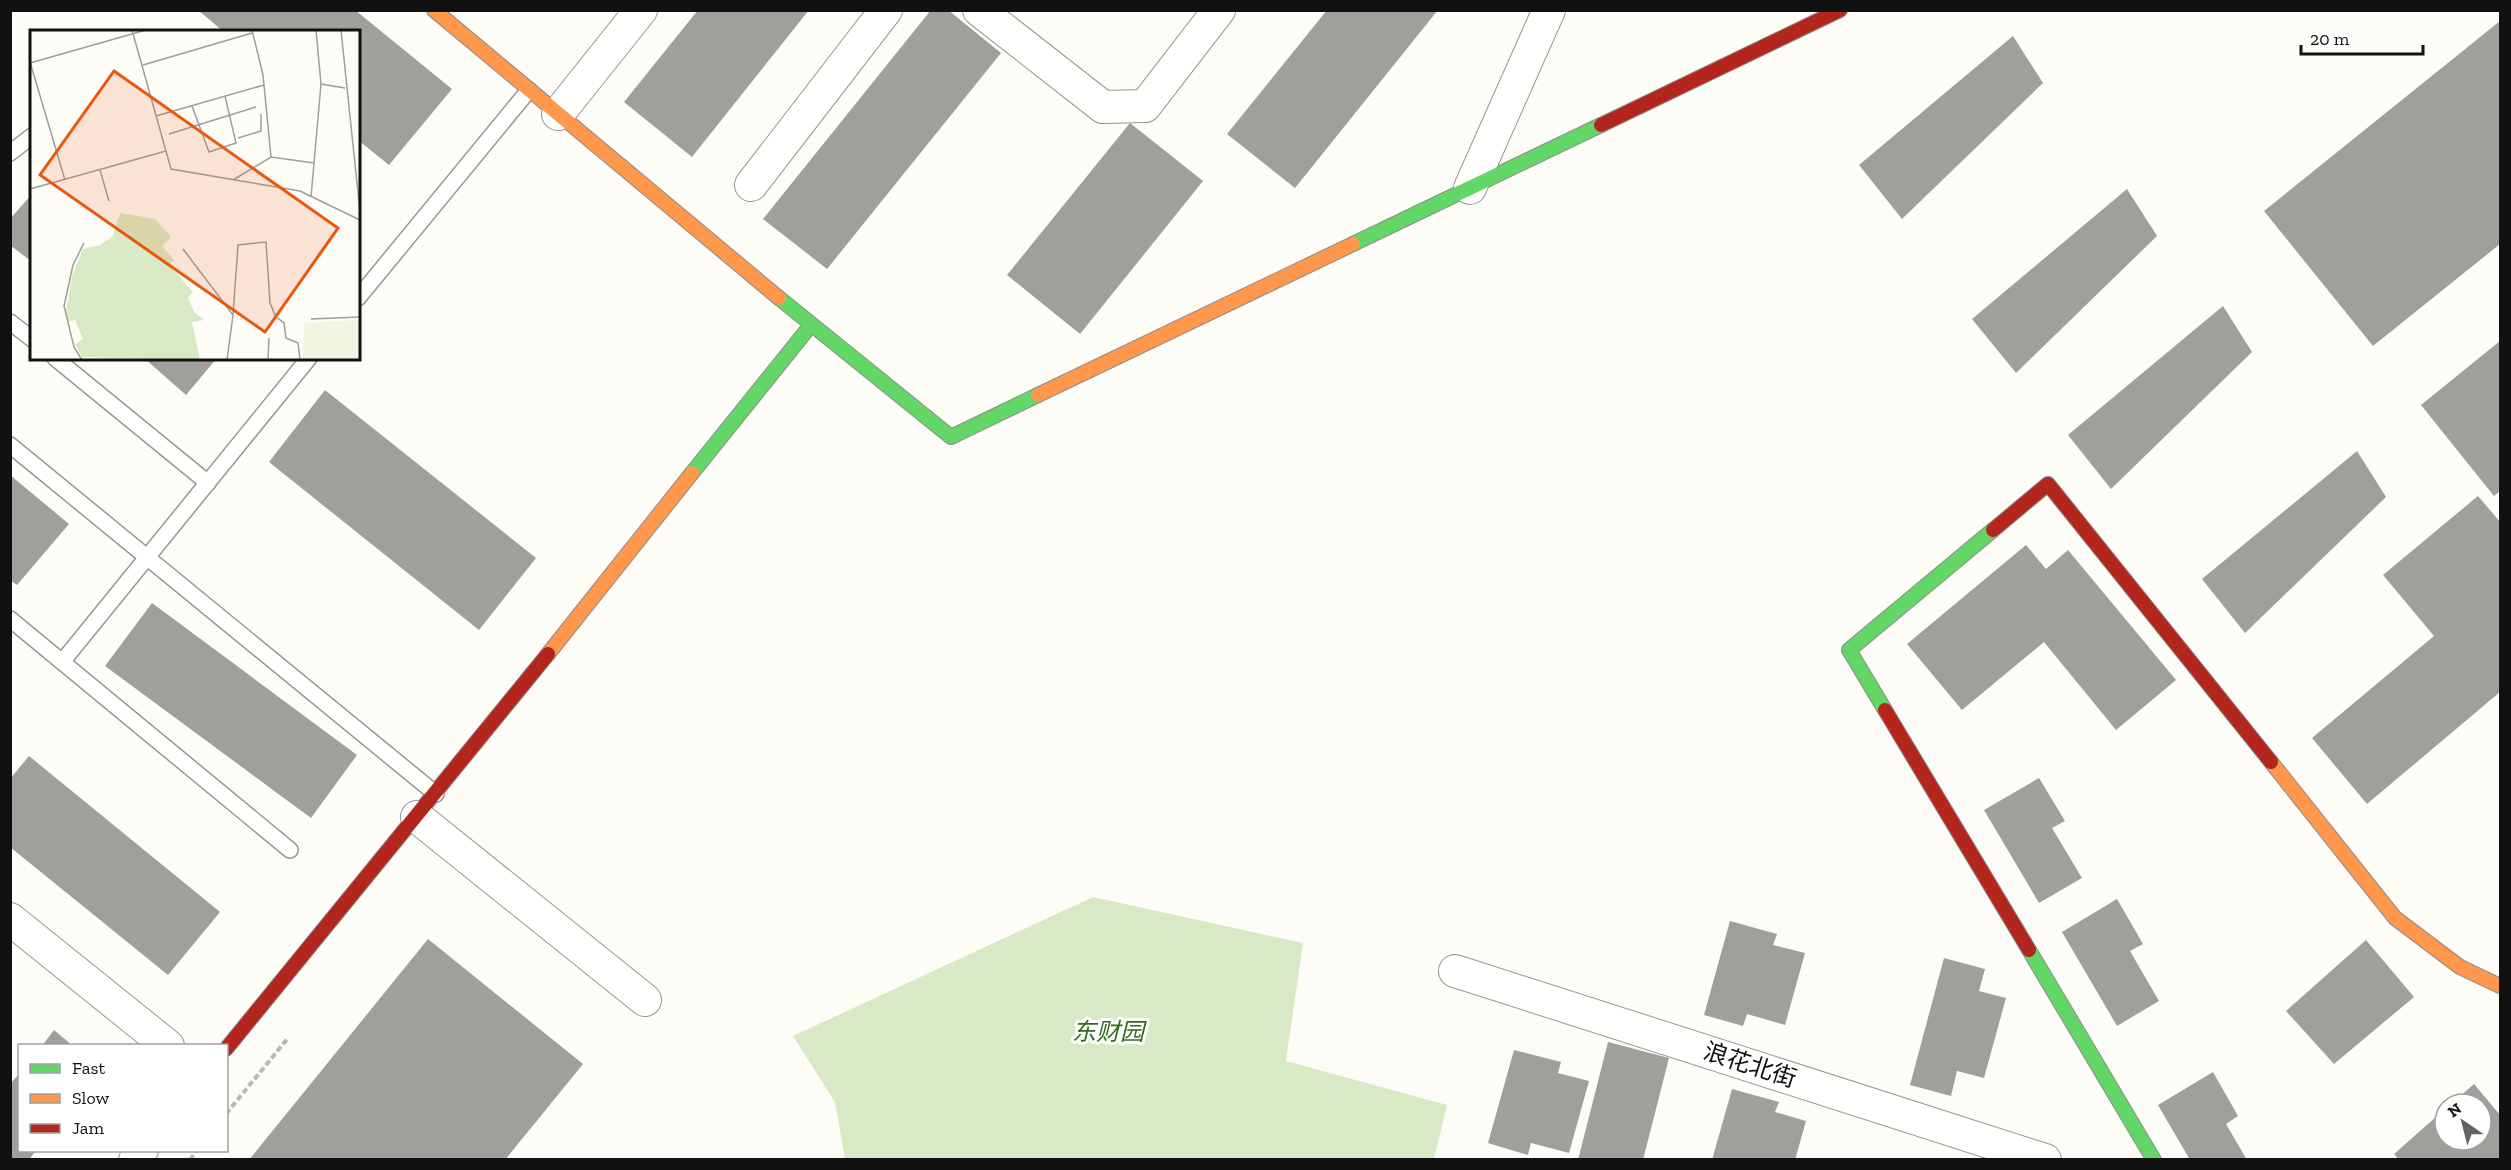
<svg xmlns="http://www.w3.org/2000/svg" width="2511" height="1170" font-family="'Zilla Slab','Noto Sans SC',serif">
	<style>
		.forest { fill: #d8eac5 }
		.building { fill: #a19f9c }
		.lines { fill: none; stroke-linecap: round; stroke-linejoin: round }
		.lane-casing { stroke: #979795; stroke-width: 18 }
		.street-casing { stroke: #979795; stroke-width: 34 }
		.fast-casing { stroke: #8e8d8b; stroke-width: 16 }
		.slow-casing { stroke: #8e8d8b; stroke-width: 16 }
		.jam-casing { stroke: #8e8d8b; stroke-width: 16 }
		.path { stroke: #b9b9b8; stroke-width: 4; stroke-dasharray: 6 3; stroke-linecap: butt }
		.lane { stroke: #fffffe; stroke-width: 15 }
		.street { stroke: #fffffe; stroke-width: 32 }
		.fast { stroke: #63d668; stroke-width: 14 }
		.slow { stroke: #ff974d; stroke-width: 14 }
		.jam { stroke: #b3261e; stroke-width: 14 }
		.labels { text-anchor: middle; stroke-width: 6; stroke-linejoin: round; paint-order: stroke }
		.park-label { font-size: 24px; font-style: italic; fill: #2f6b1f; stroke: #fff }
		.street-label { font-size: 24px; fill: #111; stroke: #fff }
		.inset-road { fill: none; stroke: #9f9e9b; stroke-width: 1.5 }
		.view { fill: #e8590c; fill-opacity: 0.15; stroke: #e8590c; stroke-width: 3 }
		.inset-edge { fill: none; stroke: #111; stroke-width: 3 }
	</style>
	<rect width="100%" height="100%" fill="#fdfcf7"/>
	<path class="forest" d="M1093 897 1303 943 1286 1061 1447 1105 1434 1159H845L835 1102 793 1036Z"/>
	<g class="building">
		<path d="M198 10H355L452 89 389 165 358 140V32H224Z"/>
		<path d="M698 10H809L692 157 624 102Z"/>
		<path d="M931 10H948L1001 53 827 269 763 219Z"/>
		<path d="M1327 10H1438L1295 188 1227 134Z"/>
		<path d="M2500 21V244L2373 346 2264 211Z"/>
		<path d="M2013 36 2043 83 1902 219 1859 165Z"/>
		<path d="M1130 123 1203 181 1080 334 1007 275Z"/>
		<path d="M2127 189 2157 236 2016 373 1972 319Z"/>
		<path d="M32 194V262L10 245V219Z"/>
		<path d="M2223 306 2252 352 2111 489 2068 435Z"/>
		<path d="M2500 341V491L2494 496 2421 405Z"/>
		<path d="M144 358H217L186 395Z"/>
		<path d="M325 390 536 558 479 630 269 462Z"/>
		<path d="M2357 451 2386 497 2245 633 2202 579Z"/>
		<path d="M10 475 69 524 17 585 10 580Z"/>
		<path d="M2478 496 2500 522V692L2367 804 2312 738 2434 636 2383 575Z"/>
		<path d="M2026 545 2046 569 2068 550 2176 680 2116 730 2044 642 1962 710 1907 644Z"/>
		<path d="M152 603 357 755 311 818 105 666Z"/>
		<path d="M29 756 220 912 168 975 10 847V779Z"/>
		<path d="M2039 778 2065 821 2052 828 2082 878 2039 903 1984 810Z"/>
		<path d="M2117 899 2143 944 2130 951 2159 1001 2117 1026 2062 932Z"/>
		<path d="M1730 921 1777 934 1773 945 1805 953 1785 1025 1747 1014 1743 1026 1704 1015Z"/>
		<path d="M428 939 583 1064 505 1160H249Z"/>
		<path d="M2366 940 2414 997 2334 1064 2286 1011Z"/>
		<path d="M1944 958 1985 969 1979 991 2006 998 1984 1078 1957 1071 1951 1096 1910 1085Z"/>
		<path d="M54 1030 73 1046H42Z"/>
		<path d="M1608 1042 1669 1058 1643 1160H1578Z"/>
		<path d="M1514 1050 1561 1062 1558 1073 1589 1081 1569 1153 1531 1143 1528 1155 1488 1143Z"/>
		<path d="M2213 1072 2238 1116 2226 1124 2247 1160H2190L2158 1105Z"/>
		<path d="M20 1073V1150H36L29 1160H10V1084Z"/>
		<path d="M2474 1084 2500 1115V1158L2399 1160 2394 1154 2445 1109V1140H2481V1104H2451Z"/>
		<path d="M1732 1089 1779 1102 1775 1112 1806 1121 1795 1160H1712Z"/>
	</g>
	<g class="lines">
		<g class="lane-casing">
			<g id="lane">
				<path d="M10 153 32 136"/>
				<path d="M358 298 529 90"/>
				<path d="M10 322 32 339"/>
				<path d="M55 358 208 483"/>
				<path d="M10 445 436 794"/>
				<path d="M10 619 290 850"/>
				<path d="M62 662 309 358"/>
			</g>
		</g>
		<g class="street-casing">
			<g id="street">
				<path d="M979 10 1103 107 1145 106 1219 10"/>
				<path d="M558 114 641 10"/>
				<path d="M751 185 886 10"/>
				<path d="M1470 188 1549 10"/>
				<path d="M417 817 645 1000"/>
				<path d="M10 919 168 1046"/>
				<path d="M1455 971 2045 1160"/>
				<path d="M135 1160 142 1150"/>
			</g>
		</g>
		<g class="fast-casing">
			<g id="fast">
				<path d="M1353 244 1601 125"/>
				<path d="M779 298 951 437 1038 395"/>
				<path d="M692 473 811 325"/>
				<path d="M1885 710 1849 650 1993 530"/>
				<path d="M2029 950 2154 1160"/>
			</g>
		</g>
		<g class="slow-casing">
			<g id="slow">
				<path d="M434 10 779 298"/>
				<path d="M1038 395 1353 244"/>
				<path d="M548 654 692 473"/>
				<path d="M2271 762 2395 918 2460 967 2500 986"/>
			</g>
		</g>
		<g class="jam-casing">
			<g id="jam">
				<path d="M1601 125 1840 10"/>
				<path d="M1993 530 2048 484 2271 762"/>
				<path d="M1885 710 2029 950"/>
				<path d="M226 1049 548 654"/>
			</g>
		</g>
		<g class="path">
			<path d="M226 1114 288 1038"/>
			<path d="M190 1160 197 1150"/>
		</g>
		<use href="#lane" class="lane"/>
		<use href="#street" class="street"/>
		<use href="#fast" class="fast"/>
		<use href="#slow" class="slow"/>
		<use href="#jam" class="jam"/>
	</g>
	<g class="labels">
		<g class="park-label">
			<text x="1108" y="1040">东财园</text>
		</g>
		<g class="street-label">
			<text transform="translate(1750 1065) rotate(18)" y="8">浪花北街</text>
		</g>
	</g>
	<g transform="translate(30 30)">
		<rect width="330" height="330" fill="#fdfcf7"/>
		<path d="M90 183 125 189 141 207 132 216 144 230 139 235 163 262 158 268 164 282 174 290 162 292 170 330 52 327 45 314 53 309 45 290 37 292 36 281 42 246 53 219 70 215 83 206Z" fill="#d8eac5"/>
		<path d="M330 290V330H273L274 293Z" fill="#f0f6e1"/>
		<path class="inset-road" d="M102 0 141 139 270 161 330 190M222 0 233 45 241 127M286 0 291 54 315 58M311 0 330 182M0 32 35 150M0 33 116 0M113 35 222 3M162 76 179 122 206 113 195 66M126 86 234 55M139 104 226 77M208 108 231 101V84M70 140 79 171M203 150 241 127 284 133M0 159 136 121M281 167 291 54M153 219 203 285 197 330M203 285 208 215 236 212 240 273 246 287 254 293 256 308 268 313 270 330M281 289 330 287M52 330 44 317 34 276 43 235 54 213M238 330 239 308"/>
		<path class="view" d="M84 41 308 198 235 302 10 145Z"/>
		<rect width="330" height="330" class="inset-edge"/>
	</g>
	<rect width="2511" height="1170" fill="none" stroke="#111111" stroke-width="24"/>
	<rect x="18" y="1044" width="210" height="108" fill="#ffffff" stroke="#a0a0a0" stroke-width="1.5"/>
	<rect x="30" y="1064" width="30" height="9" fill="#63d668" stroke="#a0a0a0" stroke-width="1.5"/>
	<text x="72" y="1074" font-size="18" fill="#111111">Fast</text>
	<rect x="30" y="1094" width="30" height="9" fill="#ff974d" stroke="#a0a0a0" stroke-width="1.5"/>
	<text x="72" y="1104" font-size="18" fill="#111111">Slow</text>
	<rect x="30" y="1124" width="30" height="9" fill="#b3261e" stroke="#a0a0a0" stroke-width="1.5"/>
	<text x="72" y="1134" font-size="18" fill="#111111">Jam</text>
	<g transform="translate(2463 1122) rotate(325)"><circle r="28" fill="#ffffff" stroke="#a0a0a0" stroke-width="1.5"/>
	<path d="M0-4.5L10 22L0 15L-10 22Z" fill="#646362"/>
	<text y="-9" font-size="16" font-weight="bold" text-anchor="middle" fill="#111111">N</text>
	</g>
	<path d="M2301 45v9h122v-9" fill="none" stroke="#111111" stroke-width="3"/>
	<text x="2310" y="45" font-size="18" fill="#111111" stroke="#ffffff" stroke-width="4.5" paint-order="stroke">20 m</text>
</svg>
